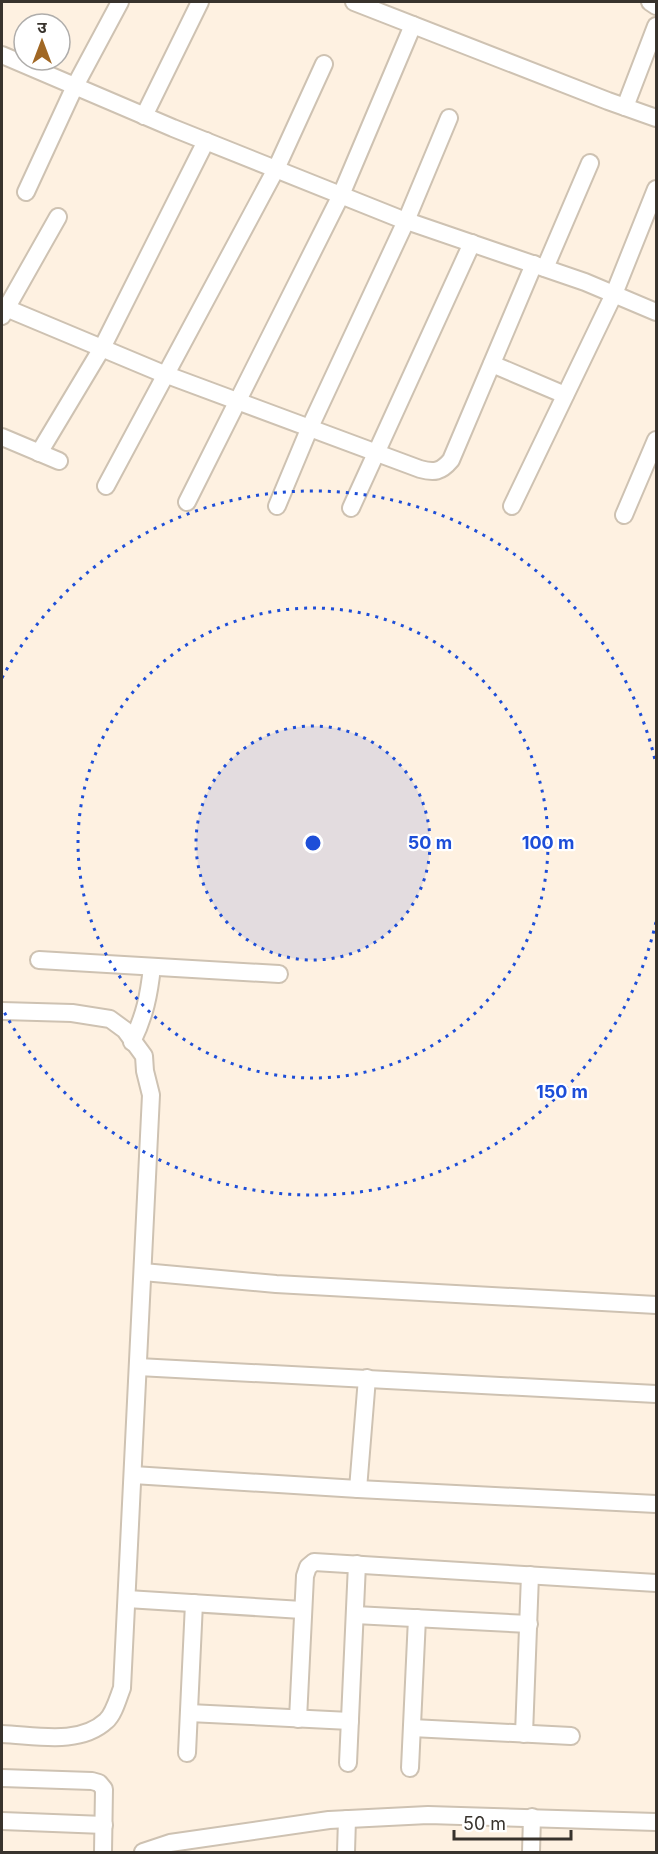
<svg xmlns="http://www.w3.org/2000/svg" width="658" height="1854" font-family="Inter,'Noto Sans Devanagari',sans-serif">
	<style>
		.lines { fill: none; stroke-linecap: round; stroke-linejoin: round }
		.minor-casing { stroke: #cec2b2; stroke-width: 20 }
		.minor { stroke: #fff; stroke-width: 16 }
		.ring { fill: none; stroke: #1d4ed8; stroke-width: 3; stroke-dasharray: 3 6 }
		.centre { fill: #1d4ed8; stroke: #fff; stroke-width: 3 }
		.ring-label { font-size: 18px; text-anchor: middle; font-weight: bold; fill: #1d4ed8; stroke: #fff; stroke-width: 4.5; stroke-linejoin: round; paint-order: stroke }
	</style>
	<rect width="100%" height="100%" fill="#fef1e1"/>
	<g class="lines">
		<g class="minor-casing">
			<g id="minor">
				<path d="M354 2 608 101 656 118"/>
				<path d="M650 2 656 6"/>
				<path d="M2 55 173 128 398 218 585 282 656 312"/>
				<path d="M625 107 656 26"/>
				<path d="M144 116 200 2"/>
				<path d="M26 192 75 86 120 2"/>
				<path d="M545 268 590 163"/>
				<path d="M6 308 159 372 420 469C434 473 441 472 451 460L534 264"/>
				<path d="M2 316 58 217"/>
				<path d="M492 364 565 395"/>
				<path d="M2 437 59 461"/>
				<path d="M39 453 102 348 206 141"/>
				<path d="M106 486 276 169 324 64"/>
				<path d="M187 502 341 195 413 25"/>
				<path d="M277 506 310 427 406 221 449 118"/>
				<path d="M512 506 614 294 656 189"/>
				<path d="M351 508 472 243"/>
				<path d="M624 515 656 440"/>
				<path d="M39 960 279 974"/>
				<path d="M2 1011 72 1013 110 1019 125 1030 144 1056 145 1071 151 1095 122 1688C118 1698 114 1714 106 1721 79 1746 34 1735 2 1734"/>
				<path d="M132 1042C145 1015 149 995 152 967"/>
				<path d="M143 1272 276 1284 656 1305"/>
				<path d="M138 1367 656 1394"/>
				<path d="M133 1475 358 1489 656 1504"/>
				<path d="M358 1489 367 1378"/>
				<path d="M127 1599 302 1610"/>
				<path d="M355 1615 529 1624"/>
				<path d="M189 1713 350 1721"/>
				<path d="M298 1719 305 1576 308 1567 314 1562 656 1583"/>
				<path d="M412 1728 571 1736"/>
				<path d="M524 1734 530 1575"/>
				<path d="M187 1753 194 1603"/>
				<path d="M348 1763 357 1564"/>
				<path d="M410 1768 417 1618"/>
				<path d="M2 1778 92 1781 99 1783 104 1789 103 1852"/>
				<path d="M2 1821 104 1825"/>
				<path d="M143 1852 170 1843 329 1820 428 1815 656 1822"/>
				<path d="M346 1852 347 1819"/>
				<path d="M531 1852 532 1817"/>
			</g>
		</g>
		<use href="#minor" class="minor"/>
	</g>
	<circle cx="313" cy="843" r="117" fill="#1d4ed8" fill-opacity=".12"/>
	<g class="ring">
		<circle cx="313" cy="843" r="117"/>
		<circle cx="313" cy="843" r="235"/>
		<path d="M656 922A352 352 0 0 1 2 1008M2 678A352 352 0 0 1 656 764"/>
	</g>
	<circle cx="313" cy="843" r="9" class="centre"/>
	<g class="ring-label">
		<text x="430" y="849">50 m</text>
		<text x="548" y="849">100 m</text>
		<text x="562" y="1098">150 m</text>
	</g>
	<rect width="658" height="1854" fill="none" stroke="#38332d" stroke-width="6"/>
	<g transform="translate(42 42)"><circle r="28" fill="#ffffff" stroke="#afadab" stroke-width="1.5"/>
	<path d="M0-4.5L10 22L0 15L-10 22Z" fill="#a06724"/>
	<text y="-9" font-size="16" font-weight="bold" text-anchor="middle" fill="#38332d">उ</text>
	</g>
	<path d="M454 1830v9h117v-9" fill="none" stroke="#38332d" stroke-width="3"/>
	<text x="463" y="1830" font-size="18" fill="#38332d" stroke="#ffffff" stroke-width="4.5" paint-order="stroke">50 m</text>
</svg>
